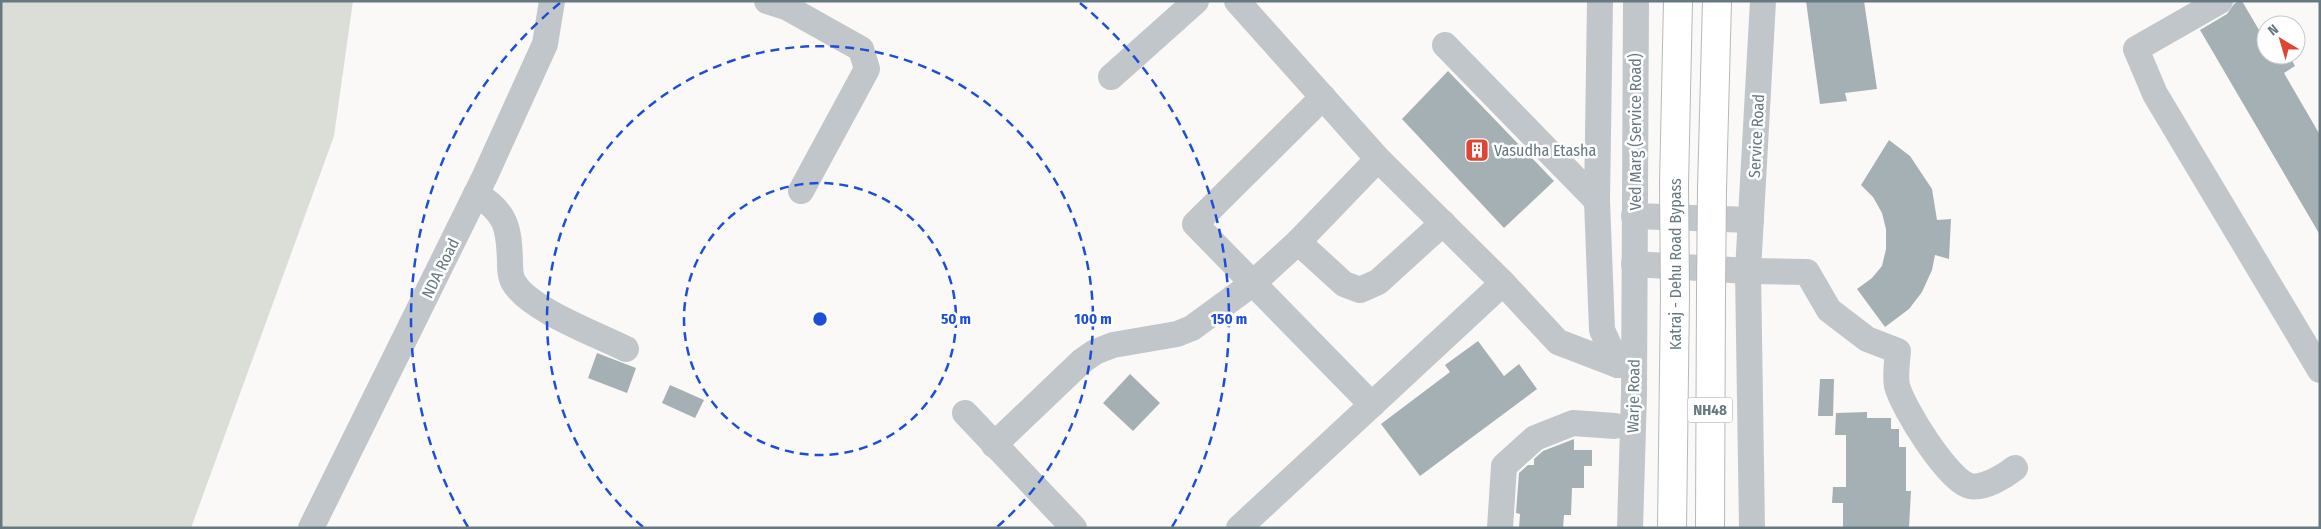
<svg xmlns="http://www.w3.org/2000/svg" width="2321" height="529" font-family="'Fira Sans Condensed',sans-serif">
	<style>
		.green { fill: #daded7 }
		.building { fill: #a5b0b5 }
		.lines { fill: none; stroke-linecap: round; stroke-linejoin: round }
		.highway-casing { stroke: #b4b9bc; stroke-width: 30 }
		.minor { stroke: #c0c6c9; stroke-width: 26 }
		.highway { stroke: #fff; stroke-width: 28 }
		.highway-bridge-casing { stroke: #b4b9bc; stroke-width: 30; stroke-linecap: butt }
		.highway-bridge { stroke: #fff; stroke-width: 28 }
		.ring { fill: none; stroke: #1d4ed8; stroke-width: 2.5; stroke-dasharray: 9 6 }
		.labels { text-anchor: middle; stroke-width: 5; stroke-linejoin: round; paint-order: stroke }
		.shield { fill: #fff; stroke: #94a1a7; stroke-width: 1 }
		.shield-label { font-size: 15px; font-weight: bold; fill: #667981 }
		.street-label { font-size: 16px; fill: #667981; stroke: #fff }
		.poi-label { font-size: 16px; fill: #667981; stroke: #fff; text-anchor: start }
		.centre { fill: #1d4ed8; stroke: #fff; stroke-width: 2.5 }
		.ring-label { font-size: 15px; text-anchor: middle; font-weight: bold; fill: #1d4ed8; stroke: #fff; stroke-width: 5; stroke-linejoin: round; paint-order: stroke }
	</style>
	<rect width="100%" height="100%" fill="#faf9f7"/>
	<path class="green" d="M1 1H353L334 136 191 528H1Z"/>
	<g class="building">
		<path d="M1806 1H1864L1877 89 1845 93 1847 101 1820 104Z"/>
		<path d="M2239 1H2242L2259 30 2266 25V55H2289L2295 66 2284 73 2320 135V235L2200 30 2227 14 2234 4Z"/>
		<path d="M1448 71 1554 181 1504 228 1402 119Z"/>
		<path d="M1889 140 1910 156 1932 189 1937 220 1951 219 1949 259 1935 255 1932 270 1922 292 1909 309 1885 327 1857 289 1872 278 1882 266 1886 249V229L1882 213 1873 197 1861 185Z"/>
		<path d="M1478 341 1504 376 1519 364 1537 389 1420 476 1381 424 1450 372 1445 365Z"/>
		<path d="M597 353 636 368 627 393 588 378Z"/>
		<path d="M1130 374 1160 403 1133 431 1103 403Z"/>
		<path d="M1820 379H1834L1833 416H1818Z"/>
		<path d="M670 385 704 400 695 418 662 403Z"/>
		<path d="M1867 412V418H1891V429H1899V447H1906V491H1911L1909 528H1843V503H1832L1833 487H1846V435H1835L1836 413Z"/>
		<path d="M1574 439V450H1592V466H1584V488H1572L1571 515H1564L1563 528H1519L1520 514 1516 513 1519 473 1528 465H1534V459L1543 451Z"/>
	</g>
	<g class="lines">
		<g class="highway-casing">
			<g id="highway">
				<path d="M1674 185 1678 1"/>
				<path d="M1712 189 1717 1"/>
				<path d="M1672 528 1675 295"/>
				<path d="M1710 528 1711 291"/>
			</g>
		</g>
		<g class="minor">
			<path d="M767 1 786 7 861 49 867 69 801 191"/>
			<path d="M1237 1 1378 159 1503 283 1558 342 1618 365"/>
			<path d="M1600 1 1597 201 1602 330 1618 365"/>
			<path d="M2220 1 2136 49 2155 94 2320 370"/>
			<path d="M1445 45 1597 201"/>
			<path d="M1111 77 1196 1"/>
			<path d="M1323 97 1195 224 1372 405"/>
			<path d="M476 194C506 212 509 227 510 261 510 268 510 277 514 283 530 310 596 334 626 349"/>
			<path d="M1634 216 1751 220"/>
			<path d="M1298 242 1344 284 1360 290 1378 282 1443 223"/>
			<path d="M1634 264 1748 271 1807 272 1829 310 1867 339 1898 351C1897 362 1895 376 1897 386 1903 408 1948 481 1970 486 1984 489 2005 476 2015 468"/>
			<path d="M965 413 1074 528"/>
			<path d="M994 445 1082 361 1095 352 1113 345 1177 334 1192 328 1252 284 1298 242 1378 159"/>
			<path d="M311 528 485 176 545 44 552 1"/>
			<path d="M1239 528 1503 283"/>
			<path d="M1500 528 1504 466 1535 438 1573 423 1615 426"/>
			<path d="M1630 528 1634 394 1636 1"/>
			<path d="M1752 528 1748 271 1763 1"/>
		</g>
		<use href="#highway" class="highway"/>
		<g class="highway-bridge-casing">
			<g id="highway-bridge">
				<path d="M1674 185 1675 295"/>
				<path d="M1711 291 1712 189"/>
			</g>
		</g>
		<use href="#highway-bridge" class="highway-bridge"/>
	</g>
	<g class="ring">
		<circle cx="820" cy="319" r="136"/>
		<path d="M643 527A273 273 0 1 1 997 527"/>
		<path d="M468 527A409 409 0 0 1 560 3M1080 3A409 409 0 0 1 1172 527"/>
	</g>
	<defs>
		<g id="building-square" transform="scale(1.25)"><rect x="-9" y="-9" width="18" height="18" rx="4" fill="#de4633" stroke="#fff"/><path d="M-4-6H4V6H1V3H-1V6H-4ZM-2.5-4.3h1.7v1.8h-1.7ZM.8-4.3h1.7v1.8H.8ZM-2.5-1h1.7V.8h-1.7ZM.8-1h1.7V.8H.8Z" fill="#fff"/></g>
	</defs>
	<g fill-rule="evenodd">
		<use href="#building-square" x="1477" y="150"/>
	</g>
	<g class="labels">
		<rect class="shield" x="1687.5" y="397.5" width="45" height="25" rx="4"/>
		<g class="shield-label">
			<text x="1710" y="415">NH48</text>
		</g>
		<g class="street-label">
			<text transform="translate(1635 132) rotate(-90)" y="6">Ved Marg (Service Road)</text>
			<text transform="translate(1756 136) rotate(-87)" y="6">Service Road</text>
			<text transform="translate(1675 264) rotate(-90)" y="6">Katraj - Dehu Road Bypass</text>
			<text transform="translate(440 268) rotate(-64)" y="6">NDA Road</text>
			<text transform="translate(1633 396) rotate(-89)" y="6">Warje Road</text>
		</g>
		<g class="poi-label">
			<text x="1494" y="156">Vasudha Etasha</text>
		</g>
	</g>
	<circle cx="820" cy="319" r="8" class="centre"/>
	<g class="ring-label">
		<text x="956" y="324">50 m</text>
		<text x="1093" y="324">100 m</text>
		<text x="1229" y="324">150 m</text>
	</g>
	<rect width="2321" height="529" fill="none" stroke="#667981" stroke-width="5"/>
	<g transform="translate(2281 40) rotate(322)"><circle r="24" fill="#ffffff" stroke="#c2c9cd"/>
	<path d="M0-4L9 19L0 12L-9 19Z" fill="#de4633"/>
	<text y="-8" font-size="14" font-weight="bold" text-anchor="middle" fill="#667981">N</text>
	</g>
</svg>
